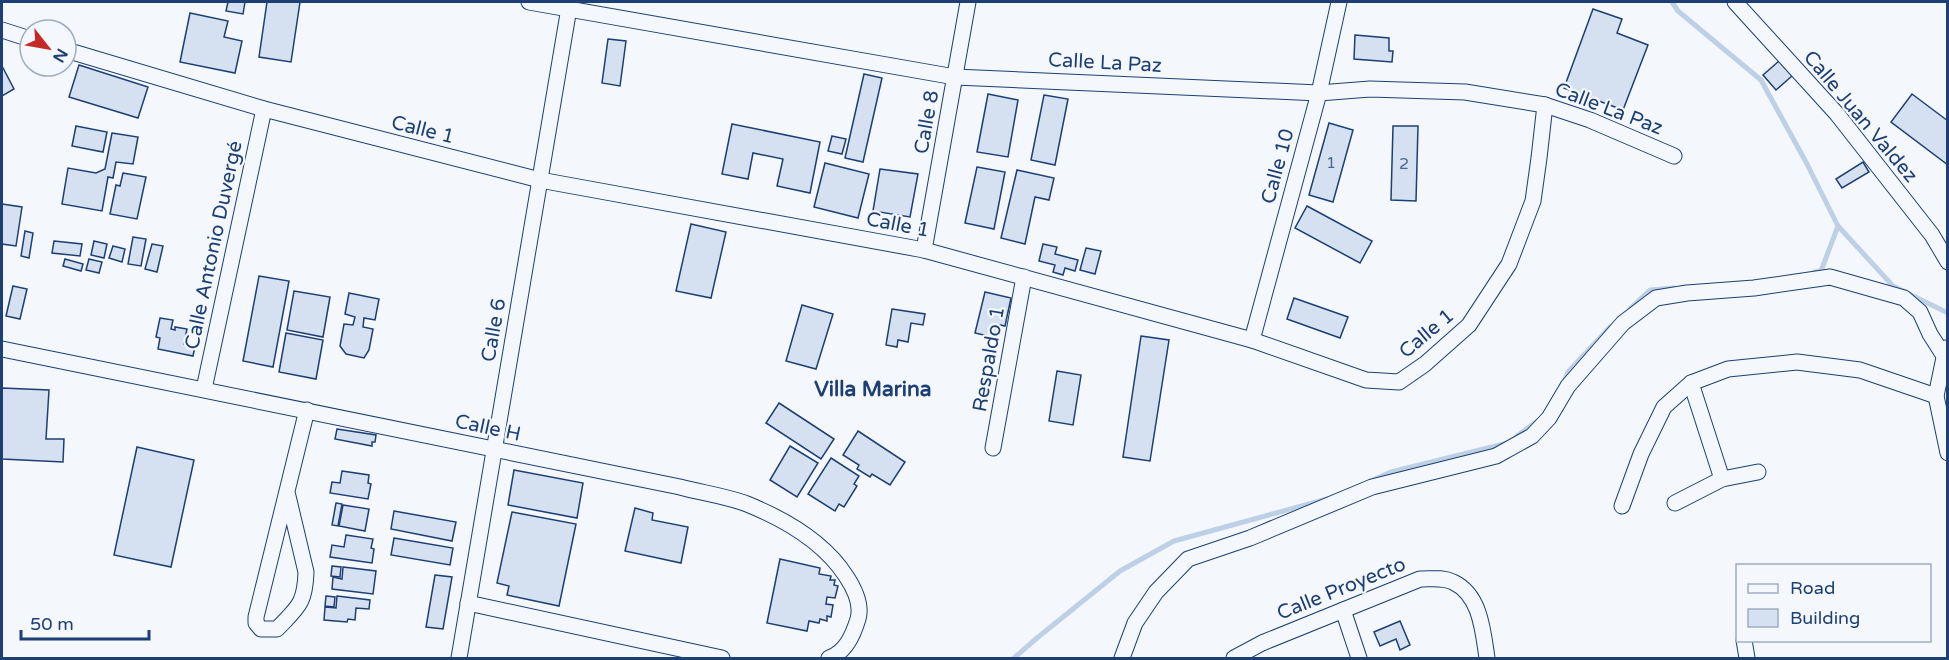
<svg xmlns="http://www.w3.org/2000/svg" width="1949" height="660" font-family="'Varela Round',sans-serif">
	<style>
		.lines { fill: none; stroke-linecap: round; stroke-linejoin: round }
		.stream { stroke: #bed0e5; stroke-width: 5 }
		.building { fill: #d5e0f0; stroke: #1d3f73; stroke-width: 1.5 }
		.street-casing { stroke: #1d3f73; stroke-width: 17 }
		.street { stroke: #f4f7fb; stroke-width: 15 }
		.labels { text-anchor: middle; stroke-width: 4.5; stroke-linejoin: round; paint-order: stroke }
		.number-label { font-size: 16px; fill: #4b6792 }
		.street-label { font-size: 20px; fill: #1d3f73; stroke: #f4f7fb }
		.neighbourhood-label { font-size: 21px; font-weight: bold; fill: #1d3f73; stroke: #f4f7fb }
	</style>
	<rect width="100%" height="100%" fill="#f4f7fb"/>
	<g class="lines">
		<g class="stream">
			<path d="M1672 2 1678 11 1761 80 1807 164 1838 226 1893 286 1948 313"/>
			<path d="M1814 272 1821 271 1838 226"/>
			<path d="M1630 309 1650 290 1674 288"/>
			<path d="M1564 382 1568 372 1610 327"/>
			<path d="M1517 436 1536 422"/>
			<path d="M1375 479 1391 472 1504 444"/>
			<path d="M1014 658 1037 638 1120 571 1174 541 1327 499"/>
		</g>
	</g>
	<g class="building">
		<path d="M228 2H245L243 14 226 11Z"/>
		<path d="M267 2H300L291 62 259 57Z"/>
		<path d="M1593 9 1622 19 1617 33 1648 45 1623 110 1564 88Z"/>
		<path d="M190 13 228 21 224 37 242 41 235 73 180 62Z"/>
		<path d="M1355 35 1389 38V51H1393L1392 62 1354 59Z"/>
		<path d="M608 39 626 41 620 86 602 83Z"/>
		<path d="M1779 61 1792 76 1776 90 1763 75Z"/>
		<path d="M79 65 148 87 138 118 69 97Z"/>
		<path d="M2 66 14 89 2 96Z"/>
		<path d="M864 74 882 78 863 162 845 158Z"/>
		<path d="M988 94 1018 100 1008 157 977 152Z"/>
		<path d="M1912 94 1948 121V165L1891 122Z"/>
		<path d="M1044 95 1068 99 1055 165 1031 160Z"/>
		<path d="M1329 123 1353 130 1333 202 1309 195Z"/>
		<path d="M732 124 820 142 810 193 777 186 783 159 753 153 748 179 722 174Z"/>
		<path d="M76 126 107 132 103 152 72 146Z"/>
		<path d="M1393 126H1418L1416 201 1391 200Z"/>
		<path d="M112 133 138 137 133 164 116 162 113 178 108 177 102 211 62 204 68 168 96 173 105 169Z"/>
		<path d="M832 136 846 139 842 154 828 151Z"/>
		<path d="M1863 162 1869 172 1842 188 1836 179Z"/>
		<path d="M825 163 869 174 858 218 814 207Z"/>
		<path d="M977 167 1005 172 994 229 965 223Z"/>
		<path d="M880 169 918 174 910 217 873 211Z"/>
		<path d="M1017 170 1054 178 1049 200 1035 197 1025 244 1001 238Z"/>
		<path d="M123 173 146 177 137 219 110 214 116 185 120 186Z"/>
		<path d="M2 204 22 207 16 246 2 244Z"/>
		<path d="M1307 206 1372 241 1360 263 1295 228Z"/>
		<path d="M691 224 726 232 711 298 676 291Z"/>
		<path d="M25 231 33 233 29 258 21 256Z"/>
		<path d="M133 237 146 239 141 266 128 264Z"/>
		<path d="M54 241 82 244 80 256 52 253Z"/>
		<path d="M94 241 107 244 104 258 91 255Z"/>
		<path d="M152 244 163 246 157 272 145 269Z"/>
		<path d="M1043 244 1057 247 1055 254 1078 260 1075 271 1065 268 1063 275 1053 272 1055 265 1039 261Z"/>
		<path d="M113 246 125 249 122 262 109 258Z"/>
		<path d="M1086 248 1101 251 1095 274 1080 270Z"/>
		<path d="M65 259 83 264 81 271 63 266Z"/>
		<path d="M89 259 102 262 99 273 86 270Z"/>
		<path d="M259 276 289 281 273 367 243 361Z"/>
		<path d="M13 286 27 289 20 319 6 316Z"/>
		<path d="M294 291 330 297 323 337 287 330Z"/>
		<path d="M985 292 1011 298 1005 326 1000 325 997 338 975 333Z"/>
		<path d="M349 293 379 299 375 320 364 318 363 327 373 329 369 350 364 358 346 354 340 346 344 324 353 325 355 317 345 314Z"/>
		<path d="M1294 298 1348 317 1340 338 1287 319Z"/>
		<path d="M802 305 833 314 816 369 786 361Z"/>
		<path d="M892 309 925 314 923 325 911 323 908 342 898 340 897 347 886 345Z"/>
		<path d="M160 318 173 320 171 329 175 330V327L187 329 184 344 195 346 193 356 158 349 160 338 156 337Z"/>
		<path d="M286 333 323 340 316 379 279 372Z"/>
		<path d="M1141 336 1169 340 1150 461 1123 457Z"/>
		<path d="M1057 371 1081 375 1073 425 1049 421Z"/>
		<path d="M2 388 49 390 46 439H64L63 462 2 459Z"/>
		<path d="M779 403 834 439 821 459 766 423Z"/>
		<path d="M337 429 376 435 375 442H372V446L335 439Z"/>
		<path d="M858 431 905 462 890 485 872 474 870 477 857 469 859 465 843 455Z"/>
		<path d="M790 446 818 463 797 497 770 480Z"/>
		<path d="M137 447 194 460 171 567 114 555Z"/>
		<path d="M831 458 859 476 854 484 857 486 844 507 839 504 835 511 808 494Z"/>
		<path d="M514 470 583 483 577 518 508 505Z"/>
		<path d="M342 471 369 475 368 483 371 484 368 499 330 493 332 482 340 483Z"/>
		<path d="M336 503 342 504 338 526 332 525Z"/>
		<path d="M343 505 369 509 365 531 339 526Z"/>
		<path d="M635 508 653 513 652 520 688 527 681 563 625 551Z"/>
		<path d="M394 511 456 522 452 541 391 529Z"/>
		<path d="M512 512 576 524 559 606 507 595 509 586 497 583Z"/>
		<path d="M346 535 373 539 371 548 374 549 372 563 330 557 332 545 344 547Z"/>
		<path d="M394 538 453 548 450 565 391 555Z"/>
		<path d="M780 559 820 568 819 574 831 576 830 580H835L834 585 838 586 835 598 827 597 826 604 833 605 831 617 827 616V621L820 619 819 623 809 621 807 631 767 623Z"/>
		<path d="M332 566 341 567 340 577 331 576Z"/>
		<path d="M343 567 376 571 373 594 332 589 333 577 342 579Z"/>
		<path d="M435 575 452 577 443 629 426 627Z"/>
		<path d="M326 596 335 597 334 607 325 606Z"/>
		<path d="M337 596 370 600 369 609 356 608 355 620 348 619 347 622 324 620 325 607 336 608Z"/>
		<path d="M1400 621 1410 645 1400 650 1396 639 1380 646 1374 632Z"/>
	</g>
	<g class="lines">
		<g class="street-casing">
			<g id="street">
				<path d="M529 2 955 77 1319 93 1370 89 1465 92 1545 105 1590 120 1674 156"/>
				<path d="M1735 2 1837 114 1932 235 1948 262"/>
				<path d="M2 30 30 39"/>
				<path d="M66 50 264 109 540 180 924 250 1252 340 1366 380 1399 382 1425 364 1469 325 1509 264 1533 201 1539 158 1545 105"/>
				<path d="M924 250 968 2"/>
				<path d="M1252 340 1319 93 1339 2"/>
				<path d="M1946 348 1936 396 1948 453"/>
				<path d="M2 349 680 487C702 493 726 496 747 504 784 519 824 542 846 576 854 588 862 605 858 619 853 635 846 652 829 658"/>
				<path d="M1691 383 1722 479"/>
				<path d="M204 389 264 109"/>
				<path d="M993 448 1024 277"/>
				<path d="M287 492 306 572C305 604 298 607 277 629H261L256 623V617L303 426 307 410"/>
				<path d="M1675 503 1722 479 1758 472"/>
				<path d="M1622 506 1641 454 1664 407 1691 383 1728 369 1797 362 1860 370 1936 396"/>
				<path d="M468 603 722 658"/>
				<path d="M1343 610 1359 658"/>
				<path d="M1744 640 1747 658"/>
				<path d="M459 658 569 8"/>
				<path d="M1122 658 1135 623 1156 592 1188 559 1250 538 1372 487 1496 456 1532 436 1549 418 1568 386 1623 323 1656 298 1687 293 1754 288 1830 277 1904 298 1920 312 1930 334 1944 356"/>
				<path d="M1234 658 1262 643 1420 579C1431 579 1443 577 1453 582 1481 595 1483 632 1487 658"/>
			</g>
		</g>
		<use href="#street" class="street"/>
	</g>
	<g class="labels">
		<g class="number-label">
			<text x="1331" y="168">1</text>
			<text x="1404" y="169">2</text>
		</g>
		<g class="street-label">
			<text transform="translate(1105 62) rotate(3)" y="7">Calle La Paz</text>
			<text transform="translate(1609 108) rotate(21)" y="7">Calle La Paz</text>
			<text transform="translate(1861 116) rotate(50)" y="7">Calle Juan Valdez</text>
			<text transform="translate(926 122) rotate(-80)" y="7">Calle 8</text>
			<text transform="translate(423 129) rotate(14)" y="7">Calle 1</text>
			<text transform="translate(1277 166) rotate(-75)" y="7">Calle 10</text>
			<text transform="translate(898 224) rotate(11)" y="7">Calle 1</text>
			<text transform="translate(213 245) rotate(-78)" y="7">Calle Antonio Duvergé</text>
			<text transform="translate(493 330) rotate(-80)" y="7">Calle 6</text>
			<text transform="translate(1426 333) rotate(-40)" y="7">Calle 1</text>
			<text transform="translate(988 359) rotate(-80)" y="7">Respaldo 1</text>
			<text transform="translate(488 427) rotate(12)" y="7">Calle H</text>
			<text transform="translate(1341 588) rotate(-22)" y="7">Calle Proyecto</text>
		</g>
		<g class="neighbourhood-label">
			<text x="873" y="396">Villa Marina</text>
		</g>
	</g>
	<rect width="1949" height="660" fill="none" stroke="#1d3f73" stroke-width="6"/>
	<rect x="1736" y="564" width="195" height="78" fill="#f4f7fb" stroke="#9eadc5" stroke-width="1.5"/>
	<rect x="1748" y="584" width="30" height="9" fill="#f4f7fb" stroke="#9eadc5" stroke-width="1.5"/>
	<text x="1790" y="594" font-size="18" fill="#1d3f73">Road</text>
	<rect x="1748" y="609" width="30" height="18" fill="#d5e0f0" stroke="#9eadc5" stroke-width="1.5"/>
	<text x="1790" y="624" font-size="18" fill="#1d3f73">Building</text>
	<g transform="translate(48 48) rotate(121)"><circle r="28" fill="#f4f7fb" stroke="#9eadc5" stroke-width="1.5"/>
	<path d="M0-4.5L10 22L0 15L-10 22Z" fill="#c62828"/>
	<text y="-9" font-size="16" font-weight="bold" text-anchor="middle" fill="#1d3f73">N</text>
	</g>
	<path d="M21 630v9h128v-9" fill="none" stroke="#1d3f73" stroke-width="3"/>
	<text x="30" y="630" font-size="18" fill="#1d3f73" stroke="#f4f7fb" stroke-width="4.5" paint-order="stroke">50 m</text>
</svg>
